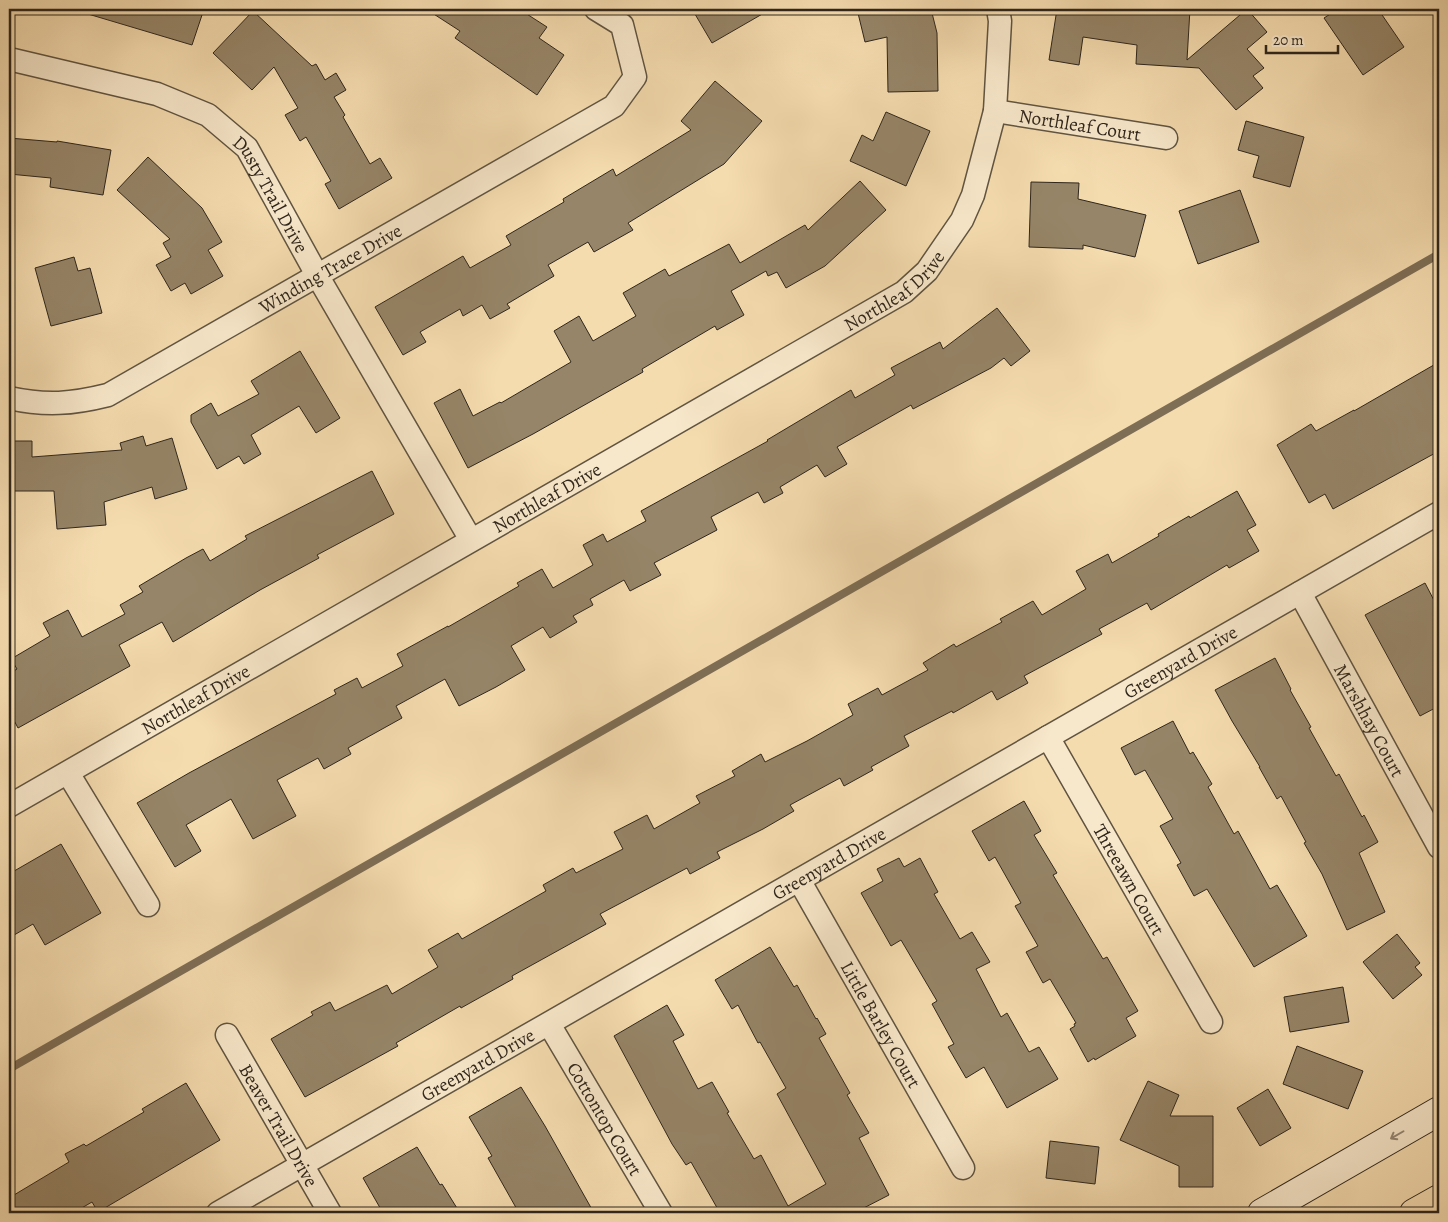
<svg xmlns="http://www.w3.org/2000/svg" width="1448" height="1222" font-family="Alegreya,serif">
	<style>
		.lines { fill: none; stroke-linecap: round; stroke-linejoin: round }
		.stream { stroke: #7e6e56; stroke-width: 8 }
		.building { fill: #968568; stroke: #2f261c }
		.minor-casing { stroke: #605441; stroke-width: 25 }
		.secondary-casing { stroke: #2f261c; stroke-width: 30 }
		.motorway-casing { stroke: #2f261c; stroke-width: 30 }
		.minor { stroke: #f8e8cb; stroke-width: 22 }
		.secondary { stroke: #f8e8cb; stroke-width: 28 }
		.motorway { stroke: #f5dcaf; stroke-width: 28 }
		.oneway { stroke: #948774 }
		.labels { text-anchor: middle; stroke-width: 4; stroke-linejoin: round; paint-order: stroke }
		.street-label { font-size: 19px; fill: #2f261c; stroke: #f8e8cb }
	</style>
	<rect width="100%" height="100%" fill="#f5dcaf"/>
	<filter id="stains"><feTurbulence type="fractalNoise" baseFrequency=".004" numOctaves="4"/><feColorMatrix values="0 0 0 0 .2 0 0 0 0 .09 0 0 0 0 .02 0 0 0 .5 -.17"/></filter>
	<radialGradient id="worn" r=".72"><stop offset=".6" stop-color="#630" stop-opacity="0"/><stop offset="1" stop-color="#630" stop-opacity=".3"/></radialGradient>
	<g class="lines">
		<path class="stream" d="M9 1069 1439 254"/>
	</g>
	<g class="building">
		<path d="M89 9H204L192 45 88 14Z"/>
		<path d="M426 9H519L547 27 539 38 564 55 537 95 455 38 460 31Z"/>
		<path d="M692 9H771L712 43Z"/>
		<path d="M857 9H931L937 33 938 91 888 92 887 37 865 42Z"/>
		<path d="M1057 9H1190L1187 60 1247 9 1267 32 1247 49 1264 68 1253 76 1263 88 1236 110 1199 68 1136 64 1137 45 1083 37 1079 65 1049 60Z"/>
		<path d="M1338 9H1378L1404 47 1363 75 1324 18Z"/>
		<path d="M253 11 312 66 316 64 325 80 336 73 346 90 334 97 345 115 343 117 370 164 380 158 392 178 339 209 325 184 331 181 306 137 300 141 285 115 298 108 274 67 252 90 213 53Z"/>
		<path d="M715 81 762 121 724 164 628 223 633 230 594 252 588 242 548 265 554 276 507 304 510 308 490 319 482 305 463 316 460 309 420 332 426 342 403 355 375 307 463 256 470 268 511 245 506 236 564 202 563 199 613 169 616 176 691 130 681 121Z"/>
		<path d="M886 112 930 131 906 186 850 161 862 135 873 141Z"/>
		<path d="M1246 121 1304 137 1290 187 1253 177 1259 156 1238 150Z"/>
		<path d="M9 138 57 142V141L111 150 103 195 50 187 51 178 9 174Z"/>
		<path d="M148 157 202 208 222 242 208 250 223 276 191 294 185 283 171 291 156 265 171 257 163 243 170 239 117 190Z"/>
		<path d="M860 181 886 210 825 266 786 288 777 272 768 276 766 271 731 291 744 315 717 330 715 326 642 369 643 372 533 434 468 468 434 403 460 389 473 416 500 402 501 403 571 362 554 331 579 316 593 341 636 316 623 293 665 269 669 276 729 244 740 263 805 225 808 230Z"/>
		<path d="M1031 182 1079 183 1078 199 1146 215 1135 257 1083 245V249L1029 247Z"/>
		<path d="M1240 190 1259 242 1198 264 1179 211Z"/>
		<path d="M74 257 78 271 90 268 102 313 51 326 35 268Z"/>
		<path d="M997 308 1030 351 1011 366 1004 358 991 368 913 409 911 405 837 447 847 464 825 477 817 465 780 487 783 493 764 503 758 492 711 517 717 530 654 563 661 575 630 591 624 580 590 599 593 605 573 616 577 622 550 638 543 627 511 646 525 670 496 687 459 706 445 679 396 706 402 718 348 748 351 754 324 769 318 758 277 780 296 816 253 839 231 799 186 825 201 851 175 867 137 803 189 773 336 694 334 690 357 678 362 688 403 666 397 654 448 626V627L519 586 517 583 542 569 553 588 593 565 583 545 603 534 607 542 646 521 641 511 768 441 767 440 851 390 855 398 895 375 891 368 940 342 943 349Z"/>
		<path d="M300 351 340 418 316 433 299 406 251 435 261 454 244 464 239 456 217 469 191 422V415L211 403 218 416 259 394 251 381Z"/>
		<path d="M1439 362V451L1333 509 1325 494 1309 503 1277 445 1311 424 1316 431 1354 410V411Z"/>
		<path d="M143 436 146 446 172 438 187 489 155 499 152 487 104 502 106 525 57 529 54 491H9V441H32V457L122 450 120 443Z"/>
		<path d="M372 471 394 514 317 555 319 558 260 590 173 642 162 622 119 645 130 666 18 728 9 711V674L17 669 11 659 50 636 43 623 68 610 82 637 125 614 120 605 143 592 139 586 186 558 203 549 210 561 247 539 245 536Z"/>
		<path d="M1237 491 1256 525 1247 530 1259 551 1229 568 1227 565 1151 610 1147 603 1099 629 1102 634 1024 676 1028 683 997 700 992 691 953 713 952 711 904 736 909 746 871 767 873 770 844 786 840 778 790 805 794 811 763 829 717 852 720 858 690 874 687 868 600 914 606 924 512 976 513 979 461 1008 460 1006 396 1043 398 1046 305 1097 271 1039 313 1015 311 1012 330 1002 335 1011 387 985 392 994 438 967 428 950 458 933 462 939 546 891 543 885 573 868 576 873 623 849 614 832 647 815 654 829 700 803 696 796 735 776 732 771 761 754 765 762 807 741 853 715 848 704 878 688 882 695 928 670 923 663 954 644 956 647 1002 622 1000 619 1033 601 1042 615 1086 589 1076 571 1108 554 1112 563 1159 536 1158 534 1189 516 1190 518Z"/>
		<path d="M1425 583 1439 610V706L1420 716 1365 615Z"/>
		<path d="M1275 658 1291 689 1290 690 1311 727 1309 728 1336 776 1339 774 1362 817 1364 815 1378 842 1359 853 1385 912 1347 930 1322 874 1304 843 1306 842 1281 796 1277 799 1259 767H1260L1232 721 1215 690Z"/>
		<path d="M1173 721 1190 754 1193 752 1212 784 1208 787 1234 834 1238 831 1270 889 1277 885 1307 936 1254 967 1207 889 1194 896 1177 865 1181 863 1160 826 1173 819 1145 770 1135 775 1121 748Z"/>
		<path d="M1024 801 1041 831 1034 835 1057 873 1053 875 1103 959 1107 957 1138 1011 1126 1018 1136 1036 1095 1060 1094 1058 1088 1062 1070 1029 1075 1026 1074 1024 1076 1023 1050 979 1043 983 1026 952 1038 946 1015 906 1021 903 995 857 989 861 972 831Z"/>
		<path d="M61 844 101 913 45 945 33 924 9 938V874Z"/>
		<path d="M899 858 904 867 920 858 938 892 934 894 960 939 972 932 990 962 976 969 1001 1017 1007 1013 1029 1052 1039 1047 1058 1079 1007 1108 984 1067 966 1078 948 1047 954 1044 932 1004 937 1001 901 940 891 946 861 893 883 881 877 869Z"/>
		<path d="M1397 934 1420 963 1415 967 1422 975 1393 999 1363 962Z"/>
		<path d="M770 947 794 987 797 985 816 1019 817 1018 826 1034 819 1038 850 1093 847 1095 869 1133 859 1138 889 1195 854 1213H720L691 1162 686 1165 672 1144 614 1036 667 1005 684 1035 673 1041 698 1089 712 1082 729 1112 727 1113 754 1159 761 1155 788 1206 826 1184 777 1094 786 1088 760 1042 758 1043 738 1005 732 1009 715 980Z"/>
		<path d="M1343 987 1349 1022 1290 1032 1284 997Z"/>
		<path d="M1297 1046 1363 1071 1348 1109 1283 1084Z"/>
		<path d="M1148 1081 1179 1095 1170 1116H1213V1187H1179V1166L1120 1140Z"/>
		<path d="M186 1083 220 1140 98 1212 92 1202 73 1213H9V1198L69 1162 65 1154 84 1144 86 1146 144 1112 142 1109Z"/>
		<path d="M521 1087 545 1126 594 1213H519L488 1158 492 1156 469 1117Z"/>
		<path d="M1268 1089 1291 1128 1260 1146 1237 1108Z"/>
		<path d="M1050 1141 1099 1147 1095 1184 1046 1178Z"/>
		<path d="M417 1147 440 1185 442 1184 460 1213H383L363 1178Z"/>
	</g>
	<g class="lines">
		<g class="minor-casing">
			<g id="minor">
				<path id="s1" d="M9 59 157 94 208 115 247 148 317 275 471 540"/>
				<path id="s2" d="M995 111 1166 138"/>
				<path id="s3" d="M9 398C46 406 72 404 108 395L614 106 635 77 622 25 596 9"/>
				<path id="s4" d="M1300 593 1439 847"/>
				<path id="s5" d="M1048 737 1211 1022"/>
				<path d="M68 773 148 905"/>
				<path id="s6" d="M9 806 904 292 927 271 962 220 973 195 995 111 1000 21 998 9"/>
				<path id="s7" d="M799 880 963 1168"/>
				<path id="s8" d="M549 1024 661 1213"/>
				<path id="s9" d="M227 1035 330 1213"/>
				<path id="s10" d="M218 1213 1439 513"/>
			</g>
		</g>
		<g class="secondary-casing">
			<path id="secondary" d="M1262 1213 1439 1111"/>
		</g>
		<g class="motorway-casing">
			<path id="motorway" d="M1414 1213 1439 1199"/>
		</g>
		<use href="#minor" class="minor"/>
		<use href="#secondary" class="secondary"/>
		<use href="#motorway" class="motorway"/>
	</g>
	<defs><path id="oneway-shaft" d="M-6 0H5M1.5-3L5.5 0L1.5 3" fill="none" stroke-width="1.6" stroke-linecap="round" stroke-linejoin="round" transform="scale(1.25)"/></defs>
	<use class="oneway" href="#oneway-shaft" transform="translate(1397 1135) rotate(150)"/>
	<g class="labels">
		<g class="street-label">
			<text dy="7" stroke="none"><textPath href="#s2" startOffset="86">Northleaf Court</textPath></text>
			<text dy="7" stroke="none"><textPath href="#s1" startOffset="310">Dusty Trail Drive</textPath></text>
			<text dy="7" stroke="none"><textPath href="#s3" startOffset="356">Winding Trace Drive</textPath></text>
			<text dy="7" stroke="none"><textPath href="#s6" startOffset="1025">Northleaf Drive</textPath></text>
			<text dy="7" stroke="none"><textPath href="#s6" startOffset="620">Northleaf Drive</textPath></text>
			<text dy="7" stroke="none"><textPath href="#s10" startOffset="1109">Greenyard Drive</textPath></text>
			<text dy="7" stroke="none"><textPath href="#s6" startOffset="215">Northleaf Drive</textPath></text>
			<text dy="7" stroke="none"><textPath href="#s4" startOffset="145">Marshhay Court</textPath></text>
			<text dy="7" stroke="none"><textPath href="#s10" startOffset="704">Greenyard Drive</textPath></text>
			<text dy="7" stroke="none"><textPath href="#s5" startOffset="164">Threeawn Court</textPath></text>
			<text dy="7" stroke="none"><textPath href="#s7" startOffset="166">Little Barley Court</textPath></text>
			<text dy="7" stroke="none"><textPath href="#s10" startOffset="299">Greenyard Drive</textPath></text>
			<text dy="7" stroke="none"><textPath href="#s8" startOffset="110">Cottontop Court</textPath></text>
			<text dy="7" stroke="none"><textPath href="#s9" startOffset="104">Beaver Trail Drive</textPath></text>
		</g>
	</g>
	<rect width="1448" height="1222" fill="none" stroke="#f5dcaf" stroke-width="30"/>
	<rect x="10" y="10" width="1428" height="1202" fill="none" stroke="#2f261c" stroke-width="2.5"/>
	<rect x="15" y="15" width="1418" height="1192" fill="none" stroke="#2f261c"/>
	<path d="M1266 45v8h72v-8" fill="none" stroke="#2f261c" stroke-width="2.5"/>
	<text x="1273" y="45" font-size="15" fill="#2f261c" stroke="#f8e8cb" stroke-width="4" paint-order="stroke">20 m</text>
	<rect width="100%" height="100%" filter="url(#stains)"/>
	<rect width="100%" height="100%" fill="url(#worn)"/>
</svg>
